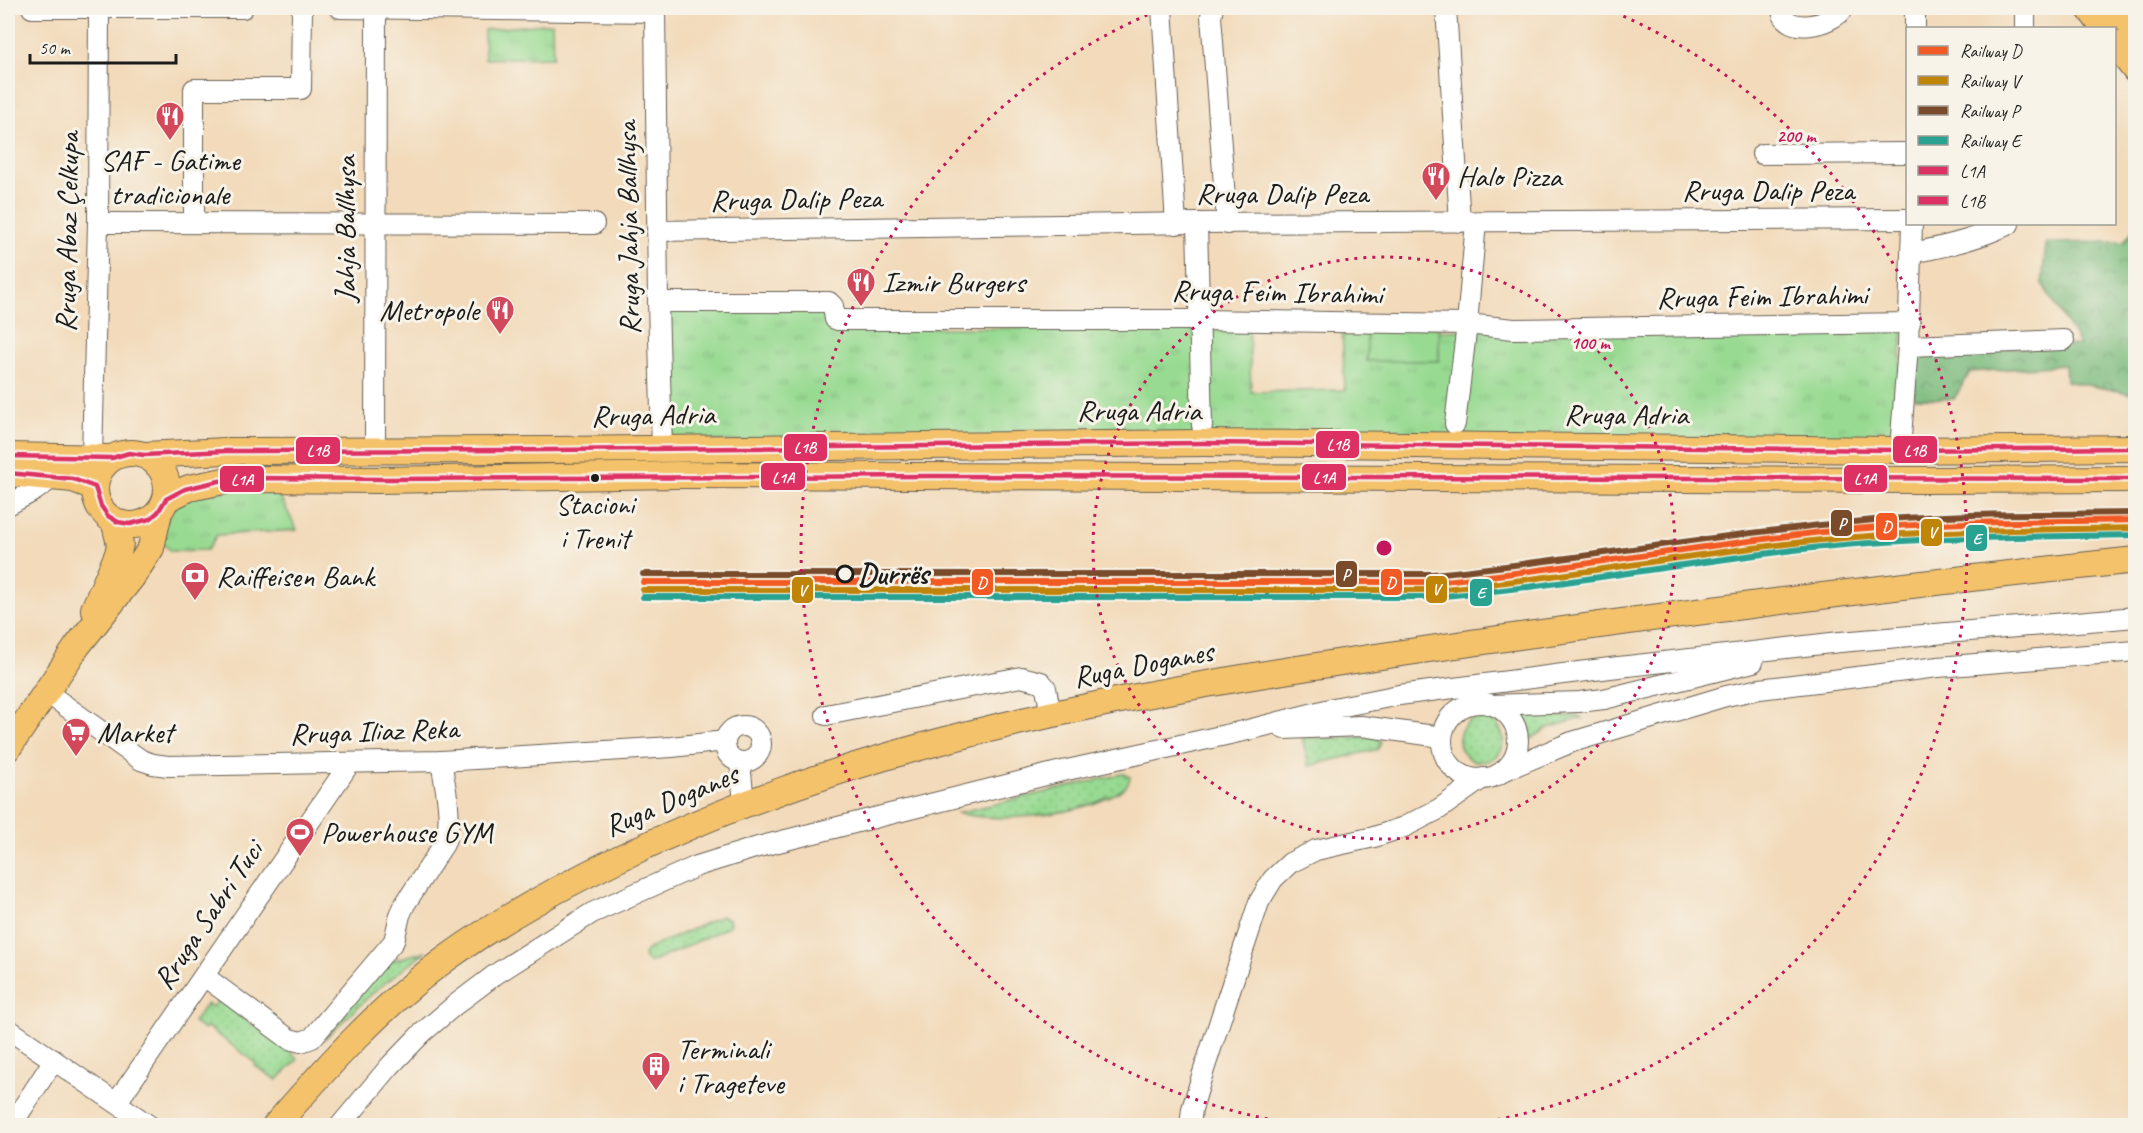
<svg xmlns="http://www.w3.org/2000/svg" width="2143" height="1133" font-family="Caveat,sans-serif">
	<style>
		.grass { fill: url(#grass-dots); stroke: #5a7b57; stroke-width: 1.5 }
		.forest { fill: url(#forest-crowns); stroke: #4b6b4c; stroke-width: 1.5 }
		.park { fill: url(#park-tufts); stroke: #5a7b57; stroke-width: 1.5 }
		.pitch { fill: #98da92; stroke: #5a7b57; stroke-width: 1.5 }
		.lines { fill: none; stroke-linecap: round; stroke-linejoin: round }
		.minor-casing { stroke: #675e53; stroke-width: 22 }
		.major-casing { stroke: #675e53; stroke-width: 28 }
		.minor { stroke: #fff; stroke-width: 20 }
		.major { stroke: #f3c26a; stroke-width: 26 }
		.bus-1-casing { stroke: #f7f3e8; stroke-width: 9 }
		.bus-2-casing { stroke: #f7f3e8; stroke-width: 9 }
		.bus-1 { stroke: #de3163; stroke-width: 4.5 }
		.bus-2 { stroke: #de3163; stroke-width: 4.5 }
		.rail-1-casing { stroke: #f7f3e8; stroke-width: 10 }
		.rail-2-casing { stroke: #f7f3e8; stroke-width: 10 }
		.rail-3-casing { stroke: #f7f3e8; stroke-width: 10 }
		.rail-4-casing { stroke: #f7f3e8; stroke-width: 10 }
		.rail-1 { stroke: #f15a24; stroke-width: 6 }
		.rail-2 { stroke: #c08407; stroke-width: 6 }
		.rail-3 { stroke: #7a4b2a; stroke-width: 6 }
		.rail-4 { stroke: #2aa292; stroke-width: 6 }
		.ring { fill: none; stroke: #c2185b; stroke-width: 3; stroke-dasharray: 3 6 }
		.bus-dot { fill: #1c1c1c; stroke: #f7f3e8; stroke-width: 2 }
		.stop-dot { fill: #f7f3e8; stroke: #1c1c1c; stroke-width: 3 }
		.labels { text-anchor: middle; stroke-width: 6; stroke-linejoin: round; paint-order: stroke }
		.bus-label { font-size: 28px; fill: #1c1c1c; stroke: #f7f3e8 }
		.poi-label { font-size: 30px; fill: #1c1c1c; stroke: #f7f3e8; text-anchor: start }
		.street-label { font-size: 30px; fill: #1c1c1c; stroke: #f7f3e8 }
		.stop-label { font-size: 30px; font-weight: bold; fill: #1c1c1c; stroke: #f7f3e8; text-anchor: start }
		.centre { fill: #c2185b; stroke: #f7f3e8; stroke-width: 3 }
		.ring-label { font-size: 18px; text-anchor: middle; font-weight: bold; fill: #c2185b; stroke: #f7f3e8; stroke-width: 6; stroke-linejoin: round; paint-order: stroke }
		.line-badge { stroke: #f7f3e8; stroke-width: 2 }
		.badge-label { font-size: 16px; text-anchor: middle; font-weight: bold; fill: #fff }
	</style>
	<defs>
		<pattern id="grass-dots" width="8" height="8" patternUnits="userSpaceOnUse" patternTransform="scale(1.5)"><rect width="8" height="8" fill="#98da92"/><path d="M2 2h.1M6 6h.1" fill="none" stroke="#82ba7d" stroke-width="1.8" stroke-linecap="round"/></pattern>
		<pattern id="forest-crowns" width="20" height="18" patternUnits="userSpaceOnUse" patternTransform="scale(1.5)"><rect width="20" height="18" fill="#7aba7c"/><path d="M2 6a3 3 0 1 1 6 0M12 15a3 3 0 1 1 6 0" fill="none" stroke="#639665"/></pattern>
		<pattern id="park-tufts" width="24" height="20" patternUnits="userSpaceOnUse" patternTransform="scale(1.5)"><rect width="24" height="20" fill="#98da92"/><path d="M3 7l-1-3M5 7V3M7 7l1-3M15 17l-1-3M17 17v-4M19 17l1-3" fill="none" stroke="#82ba7d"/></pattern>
	</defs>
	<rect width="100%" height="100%" fill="#f7f3e8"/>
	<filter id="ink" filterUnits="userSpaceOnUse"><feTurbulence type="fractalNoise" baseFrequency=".0167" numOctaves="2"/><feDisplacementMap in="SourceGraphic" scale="12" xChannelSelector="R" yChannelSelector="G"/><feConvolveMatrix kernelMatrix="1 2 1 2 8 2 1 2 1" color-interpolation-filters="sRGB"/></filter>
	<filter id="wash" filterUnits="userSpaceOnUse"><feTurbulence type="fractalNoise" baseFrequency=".008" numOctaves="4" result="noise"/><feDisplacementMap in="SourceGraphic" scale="24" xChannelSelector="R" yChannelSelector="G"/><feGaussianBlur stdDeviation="1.35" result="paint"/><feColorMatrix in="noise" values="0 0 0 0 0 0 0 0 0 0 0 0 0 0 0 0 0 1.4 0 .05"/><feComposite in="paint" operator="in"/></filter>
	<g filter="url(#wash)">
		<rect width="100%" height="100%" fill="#f2daba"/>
		<g class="grass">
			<path d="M1523 713 1549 717 1579 716 1582 718 1548 728 1531 739 1530 729Z"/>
			<circle cx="1481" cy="740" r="22"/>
			<path d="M1378 737 1381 742 1378 749 1309 766 1302 738Z"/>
			<path d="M1122 774H1125L1130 777C1129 787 1120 791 1111 796 1073 816 999 823 957 813Z"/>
			<path d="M721 916 729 919 730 924 726 928 655 961 649 962 645 959 644 954 648 949Z"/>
			<path d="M426 951 374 992 321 1042 377 972 391 961Z"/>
			<path d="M218 1000 288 1050 298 1059 277 1080 255 1066 256 1063 207 1027 204 1030 193 1022 207 1004 213 1007Z"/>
		</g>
		<path class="forest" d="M2135 228V394L2066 381 2065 365 1970 372 1954 399 1914 398V352L2080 345 2042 283 2046 243 2124 242Z"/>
		<g class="park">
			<path d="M552 23 553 57 485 59 484 30Z"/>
			<path d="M667 310H825L828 327 1249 330 1251 392 1345 390 1342 331 1903 329 1895 445 670 441Z"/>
			<path d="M262 485 279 495 297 530 217 535 207 550 171 551 160 541 170 512 188 496Z"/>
		</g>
		<rect class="pitch" x="1367" y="327" width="72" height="34"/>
	</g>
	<g filter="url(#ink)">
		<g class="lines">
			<g class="minor-casing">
				<g id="minor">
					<path d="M32 8H243"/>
					<path d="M340 8 655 12"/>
					<path d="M655 8 658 302 662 448"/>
					<path d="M1162 8 1176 224"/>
					<path d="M1213 8 1211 16 1227 224"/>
					<path d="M1446 8 1460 222"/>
					<path d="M1782 8C1783 37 1833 25 1844 8"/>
					<path d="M1915 8V28"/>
					<path d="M2025 28V8"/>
					<path d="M1762 154 1908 153"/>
					<path d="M98 223 594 224"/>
					<path d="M194 223V89H301L302 8"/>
					<path d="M1197 223 1202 426"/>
					<path d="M657 231 1197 223 1908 219"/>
					<path d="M1911 253C1945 247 1978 239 2009 224"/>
					<path d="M658 302H829L833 306 835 319 838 320H1198L1467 324 1514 329 1910 323"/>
					<path d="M1908 346 2064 340"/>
					<path d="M1455 424 1467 324 1476 222"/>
					<path d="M1900 450 1908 346 1912 224"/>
					<path d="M375 451 376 8"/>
					<path d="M92 457 98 223 99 8"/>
					<path d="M8 505 34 491 54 477"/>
					<path d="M46 692 141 760 153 764 168 766 441 761 672 747 725 741"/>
					<circle cx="1480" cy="741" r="38"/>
					<path d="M1491 705 1579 702 1604 699 1753 662"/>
					<path d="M826 715 1021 677 1041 682 1046 688 1051 715"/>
					<circle cx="743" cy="744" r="18"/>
					<path d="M1284 729 1361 726 1442 737"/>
					<path d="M740 762 744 803"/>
					<path d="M1503 771 1572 742 1726 696 1760 689 1938 667 2136 651"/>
					<path d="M204 976 289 1039 301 1042 312 1038 394 941 400 915 405 904 444 844C454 819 445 787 441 761"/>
					<path d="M8 1029 150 1126"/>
					<path d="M117 1102 350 763"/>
					<path d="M8 1122 18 1115 54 1060"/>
					<path d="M340 1126 390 1066 421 1034 455 1005 496 974 592 913 697 866 758 847 1058 772 1248 730 1334 708 1399 695 1610 668 1840 642 2136 617"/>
					<path d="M1190 1126 1192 1109 1201 1079 1229 993 1259 902 1273 879 1290 863 1316 850 1374 837 1404 827 1439 809 1483 778"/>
				</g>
			</g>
			<g class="major-casing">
				<g id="major">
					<path d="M2089 8 2104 28"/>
					<path d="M2118 8 2136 31"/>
					<path d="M2114 43 2136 71"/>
					<circle cx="131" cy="489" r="36"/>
					<path d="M144 455 226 451 550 450 1203 443 1900 450 2136 448"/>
					<path d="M8 456 112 458"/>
					<path d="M8 473 73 479 95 487"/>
					<path d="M166 499 189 488 229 480 250 479 377 480 677 475 1924 480 2136 479"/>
					<path d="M94 609 118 554 120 544 114 520"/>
					<path d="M8 748 78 645 132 577 151 548 159 512"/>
					<path d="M275 1126C328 1065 382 1005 447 958 501 919 560 887 620 858 879 732 1167 687 1450 646 1678 613 1907 584 2136 560"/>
				</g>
			</g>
			<use href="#minor" class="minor"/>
			<use href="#major" class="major"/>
			<g class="bus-1-casing">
				<path id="bus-1" d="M8 473 73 479 95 487 101 506 108 516 118 522 130 524 150 519 158 512 166 499 185 489 219 481 254 478 387 479 930 476 2136 479"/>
			</g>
			<g class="bus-2-casing">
				<path id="bus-2" d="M8 456 112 458 129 453 144 455 226 451 550 450 1203 443 1900 450 2136 448"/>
			</g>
			<use href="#bus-1" class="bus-1"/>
			<use href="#bus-2" class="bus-2"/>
			<g class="rail-1-casing">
				<path id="rail-1" d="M643 582H1433C1574 569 1713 542 1853 529 1947 521 2041 522 2136 520"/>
			</g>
			<g class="rail-2-casing">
				<path id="rail-2" d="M643 590H1433C1557 579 1680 555 1803 542 1914 530 2025 530 2136 528"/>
			</g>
			<g class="rail-3-casing">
				<path id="rail-3" d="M643 574H1433C1573 561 1712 534 1853 522 1947 513 2041 514 2136 513"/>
			</g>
			<g class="rail-4-casing">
				<path id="rail-4" d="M643 597H1433C1557 587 1680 563 1803 549 1914 537 2025 537 2136 535"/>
			</g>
			<use href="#rail-1" class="rail-1"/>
			<use href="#rail-2" class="rail-2"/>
			<use href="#rail-3" class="rail-3"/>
			<use href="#rail-4" class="rail-4"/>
		</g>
	</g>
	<g class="ring">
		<circle cx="1384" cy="548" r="291"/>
		<path d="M1303 1125A583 583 0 0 1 1161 9M1607 9A583 583 0 0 1 1465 1125"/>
	</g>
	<defs>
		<g id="restaurant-pin" transform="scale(1.5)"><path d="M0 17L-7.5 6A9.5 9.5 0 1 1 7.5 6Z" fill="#d1495b" stroke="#f7f3e8"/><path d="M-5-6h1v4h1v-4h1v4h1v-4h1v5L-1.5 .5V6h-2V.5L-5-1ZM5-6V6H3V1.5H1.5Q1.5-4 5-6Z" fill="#fff"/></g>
		<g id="bank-pin" transform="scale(1.5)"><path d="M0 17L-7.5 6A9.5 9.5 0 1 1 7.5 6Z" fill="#d1495b" stroke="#f7f3e8"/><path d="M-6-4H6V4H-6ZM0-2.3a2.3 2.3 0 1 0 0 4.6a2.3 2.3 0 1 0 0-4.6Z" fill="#fff"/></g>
		<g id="supermarket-pin" transform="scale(1.5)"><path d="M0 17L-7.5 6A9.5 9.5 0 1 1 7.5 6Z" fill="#d1495b" stroke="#f7f3e8"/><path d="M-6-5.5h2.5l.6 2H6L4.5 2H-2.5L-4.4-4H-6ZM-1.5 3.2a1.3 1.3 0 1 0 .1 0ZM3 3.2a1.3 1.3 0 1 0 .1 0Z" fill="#fff"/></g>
		<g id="stadium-pin" transform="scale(1.5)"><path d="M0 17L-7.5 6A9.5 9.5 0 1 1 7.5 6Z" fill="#d1495b" stroke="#f7f3e8"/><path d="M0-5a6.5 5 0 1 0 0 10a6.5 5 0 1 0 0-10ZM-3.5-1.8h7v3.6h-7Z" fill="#fff"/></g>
		<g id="building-pin" transform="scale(1.5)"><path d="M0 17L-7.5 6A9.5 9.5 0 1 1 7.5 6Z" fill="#d1495b" stroke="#f7f3e8"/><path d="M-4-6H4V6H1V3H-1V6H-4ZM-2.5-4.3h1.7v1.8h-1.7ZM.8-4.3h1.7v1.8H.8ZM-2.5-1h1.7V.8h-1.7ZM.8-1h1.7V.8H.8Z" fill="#fff"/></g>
	</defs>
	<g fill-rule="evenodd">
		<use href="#restaurant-pin" x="170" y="116"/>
		<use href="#restaurant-pin" x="1436" y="176"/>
		<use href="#restaurant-pin" x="861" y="282"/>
		<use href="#restaurant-pin" x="500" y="310"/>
		<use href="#bank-pin" x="195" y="576"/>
		<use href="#supermarket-pin" x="76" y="732"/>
		<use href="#stadium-pin" x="300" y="832"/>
		<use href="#building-pin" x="656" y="1066"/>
	</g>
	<circle class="bus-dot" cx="595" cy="478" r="5"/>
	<circle class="stop-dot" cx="845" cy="574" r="8"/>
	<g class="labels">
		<g class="bus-label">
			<text x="595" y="514">Stacioni<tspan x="595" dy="34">i Trenit</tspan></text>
		</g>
		<g class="poi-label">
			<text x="170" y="170" text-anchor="middle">SAF - Gatime<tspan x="170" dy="34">tradicionale</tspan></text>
			<text x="1457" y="186">Halo Pizza</text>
			<text x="882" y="292">Izmir Burgers</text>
			<text x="479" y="320" text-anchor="end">Metropole</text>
			<text x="216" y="586">Raiffeisen Bank</text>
			<text x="97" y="742">Market</text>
			<text x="321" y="842">Powerhouse GYM</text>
			<text x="677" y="1059">Terminali<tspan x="677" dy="34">i Trageteve</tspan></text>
		</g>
		<g class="street-label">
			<text x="1768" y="200">Rruga Dalip Peza</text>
			<text x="1282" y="203">Rruga Dalip Peza</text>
			<text transform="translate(796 199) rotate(-1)" y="10">Rruga Dalip Peza</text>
			<text transform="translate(628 228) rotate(-91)" y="10">Rruga Jahja Ballhysa</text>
			<text transform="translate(345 229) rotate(-90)" y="10">Jahja Ballhysa</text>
			<text transform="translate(67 232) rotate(-89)" y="10">Rruga Abaz Çelkupa</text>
			<text transform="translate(1277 292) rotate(1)" y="10">Rruga Feim Ibrahimi</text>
			<text transform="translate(1762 296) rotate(-1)" y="10">Rruga Feim Ibrahimi</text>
			<text x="1139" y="420">Rruga Adria</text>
			<text x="1626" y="424">Rruga Adria</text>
			<text transform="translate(653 415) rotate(-1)" y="10">Rruga Adria</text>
			<text transform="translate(1143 664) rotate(-11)" y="10">Ruga Doganes</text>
			<text transform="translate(374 731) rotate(-2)" y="10">Rruga Iliaz Reka</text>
			<text transform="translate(671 800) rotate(-23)" y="10">Ruga Doganes</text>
			<text transform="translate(208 915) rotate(-56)" y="10">Rruga Sabri Tuci</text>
		</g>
		<g class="stop-label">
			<text x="858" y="584">Durrës</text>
		</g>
	</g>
	<circle cx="1384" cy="548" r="9" class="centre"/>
	<g class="ring-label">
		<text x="1796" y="142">200 m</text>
		<text x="1590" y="349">100 m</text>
	</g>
	<g class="line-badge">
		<rect x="1315" y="430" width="45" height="29" rx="6" fill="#de3163"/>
		<rect x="783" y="433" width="45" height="29" rx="6" fill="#de3163"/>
		<rect x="1892" y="435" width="46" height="29" rx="6" fill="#de3163"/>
		<rect x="295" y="436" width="46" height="29" rx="6" fill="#de3163"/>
		<rect x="760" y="462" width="46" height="29" rx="6" fill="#de3163"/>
		<rect x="1301" y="463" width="46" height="28" rx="6" fill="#de3163"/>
		<rect x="1843" y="464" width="45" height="29" rx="6" fill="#de3163"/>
		<rect x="219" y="465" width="46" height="28" rx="6" fill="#de3163"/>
		<rect x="1830" y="509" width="23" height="28" rx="6" fill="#7a4b2a"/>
		<rect x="1875" y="512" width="23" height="29" rx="6" fill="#f15a24"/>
		<rect x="1920" y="518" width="23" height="29" rx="6" fill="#c08407"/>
		<rect x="1965" y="524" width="23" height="28" rx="6" fill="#2aa292"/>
		<rect x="1335" y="560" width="23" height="28" rx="6" fill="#7a4b2a"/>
		<rect x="971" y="568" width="23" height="28" rx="6" fill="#f15a24"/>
		<rect x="1380" y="568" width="23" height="28" rx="6" fill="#f15a24"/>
		<rect x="1425" y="575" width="23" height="29" rx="6" fill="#c08407"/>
		<rect x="791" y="576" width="23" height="28" rx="6" fill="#c08407"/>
		<rect x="1469" y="578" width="24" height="29" rx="6" fill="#2aa292"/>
	</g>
	<g class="badge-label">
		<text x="1338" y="450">L1B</text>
		<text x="805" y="453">L1B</text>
		<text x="1915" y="456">L1B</text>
		<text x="318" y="456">L1B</text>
		<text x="783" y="483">L1A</text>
		<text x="1324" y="483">L1A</text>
		<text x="1865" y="484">L1A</text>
		<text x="242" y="485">L1A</text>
		<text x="1842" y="529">P</text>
		<text x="1887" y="532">D</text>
		<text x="1932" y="538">V</text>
		<text x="1977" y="544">E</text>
		<text x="1346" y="580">P</text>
		<text x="982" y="588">D</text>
		<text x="1391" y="588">D</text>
		<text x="1436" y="595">V</text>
		<text x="802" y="596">V</text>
		<text x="1481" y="598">E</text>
	</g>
	<rect width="2143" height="1133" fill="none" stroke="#f7f3e8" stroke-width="30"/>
	<rect x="1906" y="27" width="210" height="198" fill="#f7f3e8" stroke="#9f9d96" stroke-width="1.5"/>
	<rect x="1918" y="46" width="30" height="9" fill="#f15a24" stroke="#9f9d96" stroke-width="1.5"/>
	<text x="1960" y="57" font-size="18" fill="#1c1c1c">Railway D</text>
	<rect x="1918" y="76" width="30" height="9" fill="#c08407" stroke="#9f9d96" stroke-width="1.5"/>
	<text x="1960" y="87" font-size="18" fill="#1c1c1c">Railway V</text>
	<rect x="1918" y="106" width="30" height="9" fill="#7a4b2a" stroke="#9f9d96" stroke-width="1.5"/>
	<text x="1960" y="117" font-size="18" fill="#1c1c1c">Railway P</text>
	<rect x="1918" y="136" width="30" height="9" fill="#2aa292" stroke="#9f9d96" stroke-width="1.5"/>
	<text x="1960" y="147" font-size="18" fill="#1c1c1c">Railway E</text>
	<rect x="1918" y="166" width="30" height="9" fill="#de3163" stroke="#9f9d96" stroke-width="1.5"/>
	<text x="1960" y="177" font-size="18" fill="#1c1c1c">L1A</text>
	<rect x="1918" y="196" width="30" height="9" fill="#de3163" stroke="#9f9d96" stroke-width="1.5"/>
	<text x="1960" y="207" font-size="18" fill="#1c1c1c">L1B</text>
	<path d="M30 54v9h146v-9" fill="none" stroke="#1c1c1c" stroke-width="3"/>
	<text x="39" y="54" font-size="18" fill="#1c1c1c" stroke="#f7f3e8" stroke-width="4.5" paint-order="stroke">50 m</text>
</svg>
